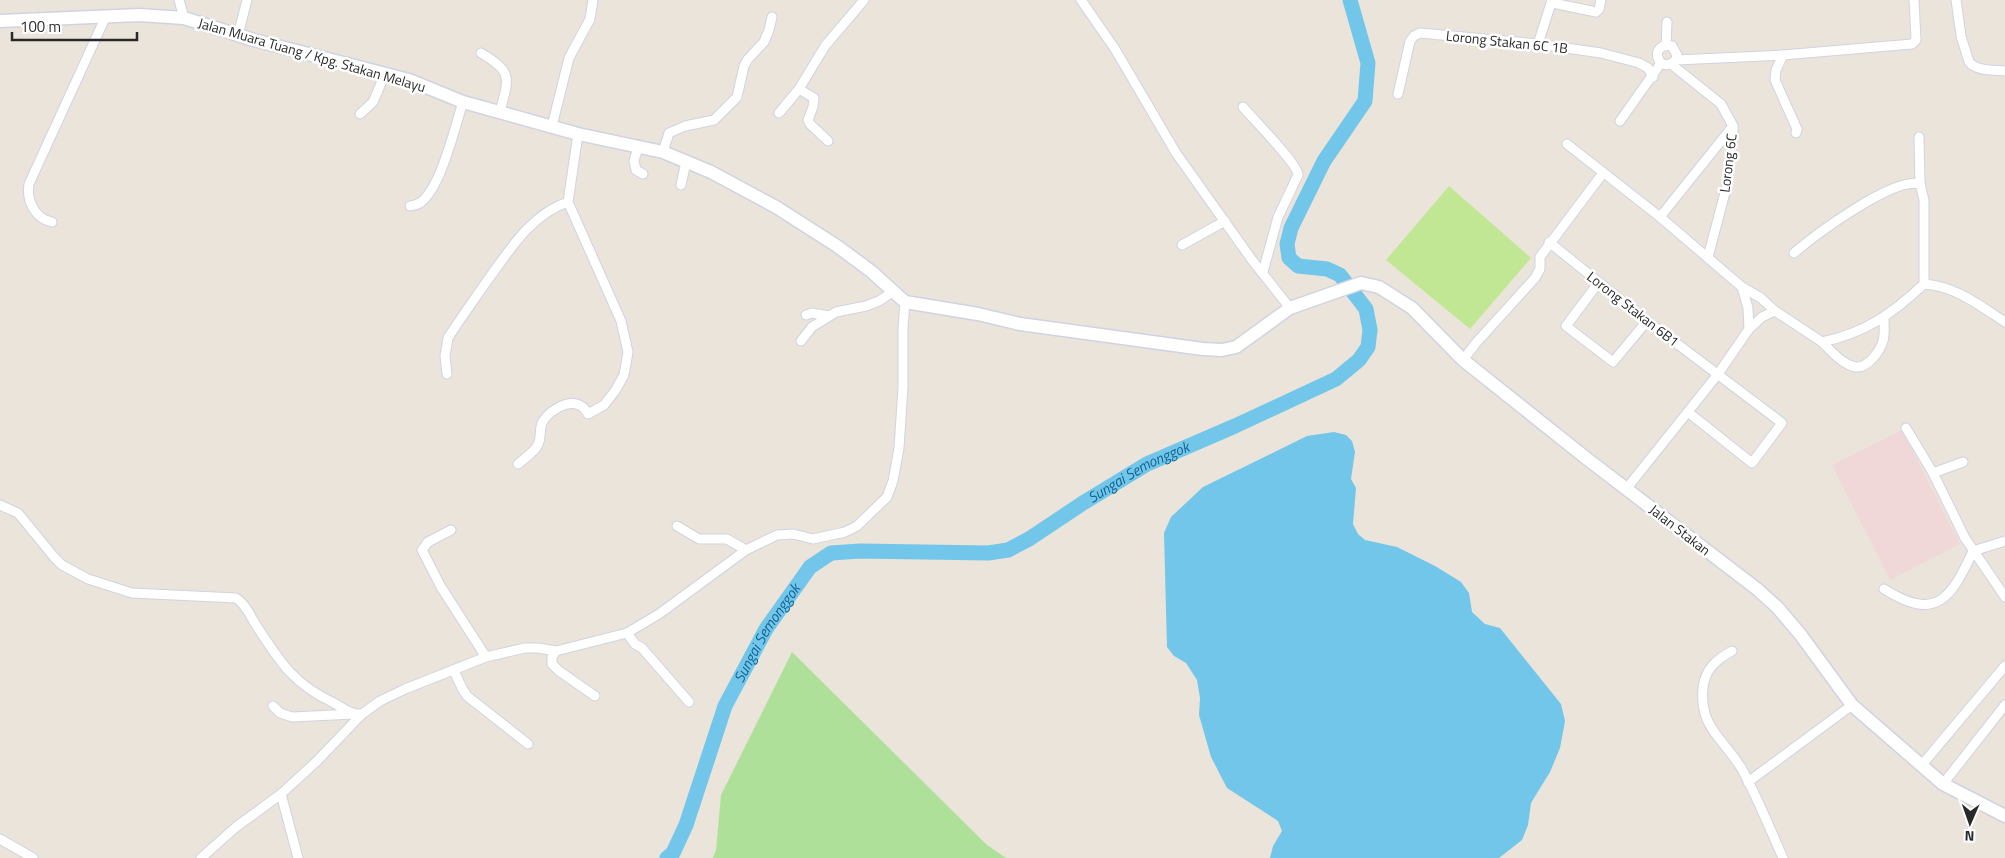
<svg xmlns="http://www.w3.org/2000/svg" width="2005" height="858" font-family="'Titillium Web',sans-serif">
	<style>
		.medical { fill: #f1d8d8 }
		.green { fill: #afe099 }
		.pitch { fill: #c1e795 }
		.water { fill: #71c6ea }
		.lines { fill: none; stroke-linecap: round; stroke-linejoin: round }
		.river { stroke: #71c6ea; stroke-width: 15 }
		.street-casing { stroke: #d0d3e1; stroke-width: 11 }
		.secondary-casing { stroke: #d0d3e1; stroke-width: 15 }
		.street { stroke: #fff; stroke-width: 9 }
		.secondary { stroke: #fff; stroke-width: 12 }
		.labels { text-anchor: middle; stroke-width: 5; stroke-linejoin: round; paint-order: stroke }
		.street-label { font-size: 14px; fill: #292929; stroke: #fff }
		.water-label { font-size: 15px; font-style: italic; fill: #126393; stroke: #fff }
	</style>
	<rect width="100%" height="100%" fill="#ebe4db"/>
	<path class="medical" d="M1902 430 1960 544 1890 580 1832 465Z"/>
	<path class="green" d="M792 652 987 845 1006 858H713L716 850 721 795Z"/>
	<path class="pitch" d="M1449 186 1531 258 1470 329 1386 260Z"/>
	<path class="water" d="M1334 432 1346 435 1352 441 1355 452 1351 479 1356 488 1353 524 1358 534 1365 540 1397 547 1435 566 1461 582 1469 593 1472 612 1485 624 1500 628 1561 704 1565 721 1560 748 1550 772 1531 803 1528 825 1522 840 1499 858H1270L1273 846 1282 831 1278 821 1227 788 1211 757 1199 715 1200 698 1197 680 1186 663 1174 656 1167 647 1164 533 1171 517 1203 487 1307 436Z"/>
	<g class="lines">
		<path class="river" id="s1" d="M667 858 673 853 686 825 725 706 766 629 810 567 831 553 860 551 988 553 1008 550 1029 539 1083 503 1147 464 1235 426 1336 379 1359 360 1368 347 1370 330 1366 309 1340 275 1327 269 1298 266 1289 258 1287 244 1291 228 1324 161 1365 101 1368 63 1350 0"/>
		<g class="street-casing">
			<g id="street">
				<path d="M179 0 184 18"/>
				<path d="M1081 0 1115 49 1176 153 1252 260 1290 308"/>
				<path d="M1956 0 1961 36 1969 62C1976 71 1994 70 2005 71"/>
				<path d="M1553 3 1596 12 1599 9 1601 0"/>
				<path d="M238 35 247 0"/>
				<path d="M1538 44 1552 0"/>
				<path d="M1666 45 1667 22"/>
				<path d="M481 53C513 72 509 78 500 111"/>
				<path d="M1783 55 1776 70 1775 80 1797 129 1796 133"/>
				<path d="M1676 60 1677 55 1672 46C1648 41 1657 77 1676 60L1783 55 1912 44 1916 40 1914 0"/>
				<path d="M1671 64 1721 104 1733 126V136L1727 185 1708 257"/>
				<path d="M799 89 814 98 813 107 808 120 810 124 828 141"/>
				<path d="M1398 94 1410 41 1414 36 1420 33 1538 44 1601 53 1639 63 1648 68 1653 77"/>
				<path d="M1243 107C1253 119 1298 164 1298 175L1278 217 1263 272"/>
				<path d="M779 113 799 89 825 46 864 0"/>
				<path d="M360 114 373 102 385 74"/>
				<path d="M1620 121 1661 63"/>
				<path d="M552 126 569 58 590 19 593 0"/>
				<path d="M1567 144 1660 217 1742 287 1761 298 1775 311 1822 342C1865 333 1892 314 1924 284V200L1920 184 1919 137"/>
				<path d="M638 147 634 161 636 170 643 174"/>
				<path d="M663 152 669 133 685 126 714 120 737 97 744 66 748 59 764 42 769 30 772 17"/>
				<path d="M681 185 686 162"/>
				<path d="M410 206C414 205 418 205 421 202 441 187 455 127 463 102"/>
				<path d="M1660 217 1733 126"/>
				<path d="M52 222C35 219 26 200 29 184L106 16"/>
				<path d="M1549 242 1647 321 1782 423 1752 463 1688 412"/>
				<path d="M1182 245 1225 221"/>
				<path d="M1794 253C1815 235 1894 176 1920 184"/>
				<path d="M1599 282 1566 326 1613 362 1647 321"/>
				<path d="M1924 284C1955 286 1979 305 2005 322"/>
				<path d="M1742 287 1748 308 1749 329 1762 317 1775 311"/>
				<path d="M806 315 812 313 829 316"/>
				<path d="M801 341 812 327 836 312 866 306 879 301 894 291"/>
				<path d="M1822 342C1831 351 1843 365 1856 367 1868 368 1880 351 1883 341 1885 334 1884 326 1884 318"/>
				<path d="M1463 360 1476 343 1535 278 1540 269V257L1603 173"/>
				<path d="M447 374 445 356 448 338C460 319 474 300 487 281 509 251 531 214 568 202"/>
				<path d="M1906 428 1933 473 1965 538 2005 597"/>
				<path d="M518 464C524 459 531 454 536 448 543 439 538 430 543 421 551 408 578 393 588 414L604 405 615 391 624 375 628 352 621 321 568 202 578 134"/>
				<path d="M1933 473 1963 462"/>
				<path d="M1627 488 1718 374 1749 329"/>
				<path d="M0 505 18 513 54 557 62 565 88 579 132 593 236 598C246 604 250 616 256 625 280 662 293 684 334 703 343 708 351 715 362 714"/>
				<path d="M677 526 699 539H727L746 550"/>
				<path d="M451 530 428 542 422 550 441 587 486 657"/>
				<path d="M1884 589C1936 622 1951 599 1973 551L2005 541"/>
				<path d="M627 633 635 644 642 648 689 702"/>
				<path d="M556 651 552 657V664L559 671 595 696"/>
				<path d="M1732 651C1717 659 1705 669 1703 688 1699 729 1725 739 1743 771 1758 799 1770 829 1783 858"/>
				<path d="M454 671 462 688 467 696 528 744"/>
				<path d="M273 706 280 713 292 717 354 714"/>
				<path d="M1921 766 2005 666"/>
				<path d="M1748 782 1852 705"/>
				<path d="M1943 784 2005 705"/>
				<path d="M281 794 298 858"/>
				<path d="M0 839 33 858"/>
				<path d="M201 858 236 827 281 794 316 762 362 714 380 701 405 689 486 657 525 648H538L556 651 627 633 659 614 746 550 777 535 793 534 813 539 845 532 857 526 887 497 893 481 899 448 903 387V328L905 302"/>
			</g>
		</g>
		<g class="secondary-casing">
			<path id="secondary" d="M0 21 139 15 184 18 254 40 409 80 463 102 578 134 663 152 711 172 776 207 837 246 872 272 905 302 978 314 1020 324 1203 349 1222 350 1236 347 1290 308 1361 283 1379 287 1412 308 1463 360 1586 458 1757 589 1777 607 1800 634 1852 705 1943 784 2005 816"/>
		</g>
		<use href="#street" class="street"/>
		<use href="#secondary" class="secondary"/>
	</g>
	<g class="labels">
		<g class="street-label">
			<text transform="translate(1507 42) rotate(6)" y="5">Lorong Stakan 6C 1B</text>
			<text transform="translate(312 55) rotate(16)" y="5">Jalan Muara Tuang / Kpg. Stakan Melayu</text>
			<text transform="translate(1728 163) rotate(-83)" y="5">Lorong 6C</text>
			<text transform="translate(1633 309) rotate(38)" y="5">Lorong Stakan 6B1</text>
			<text transform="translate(1680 530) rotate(38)" y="5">Jalan Stakan</text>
		</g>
		<g class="water-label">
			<text dy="5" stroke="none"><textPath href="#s1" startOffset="682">Sungai Semonggok</textPath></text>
			<text dy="5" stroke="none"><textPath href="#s1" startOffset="248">Sungai Semonggok</textPath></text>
		</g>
	</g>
	<g transform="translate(1970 823) rotate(182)" stroke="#ffffff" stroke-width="4" paint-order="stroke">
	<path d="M0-4L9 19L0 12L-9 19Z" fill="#292929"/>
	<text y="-8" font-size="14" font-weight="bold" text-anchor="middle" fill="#292929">N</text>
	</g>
	<path d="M12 32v8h125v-8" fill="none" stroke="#292929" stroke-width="2.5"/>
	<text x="20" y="32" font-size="15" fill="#292929" stroke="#ffffff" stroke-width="4" paint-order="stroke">100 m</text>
</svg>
